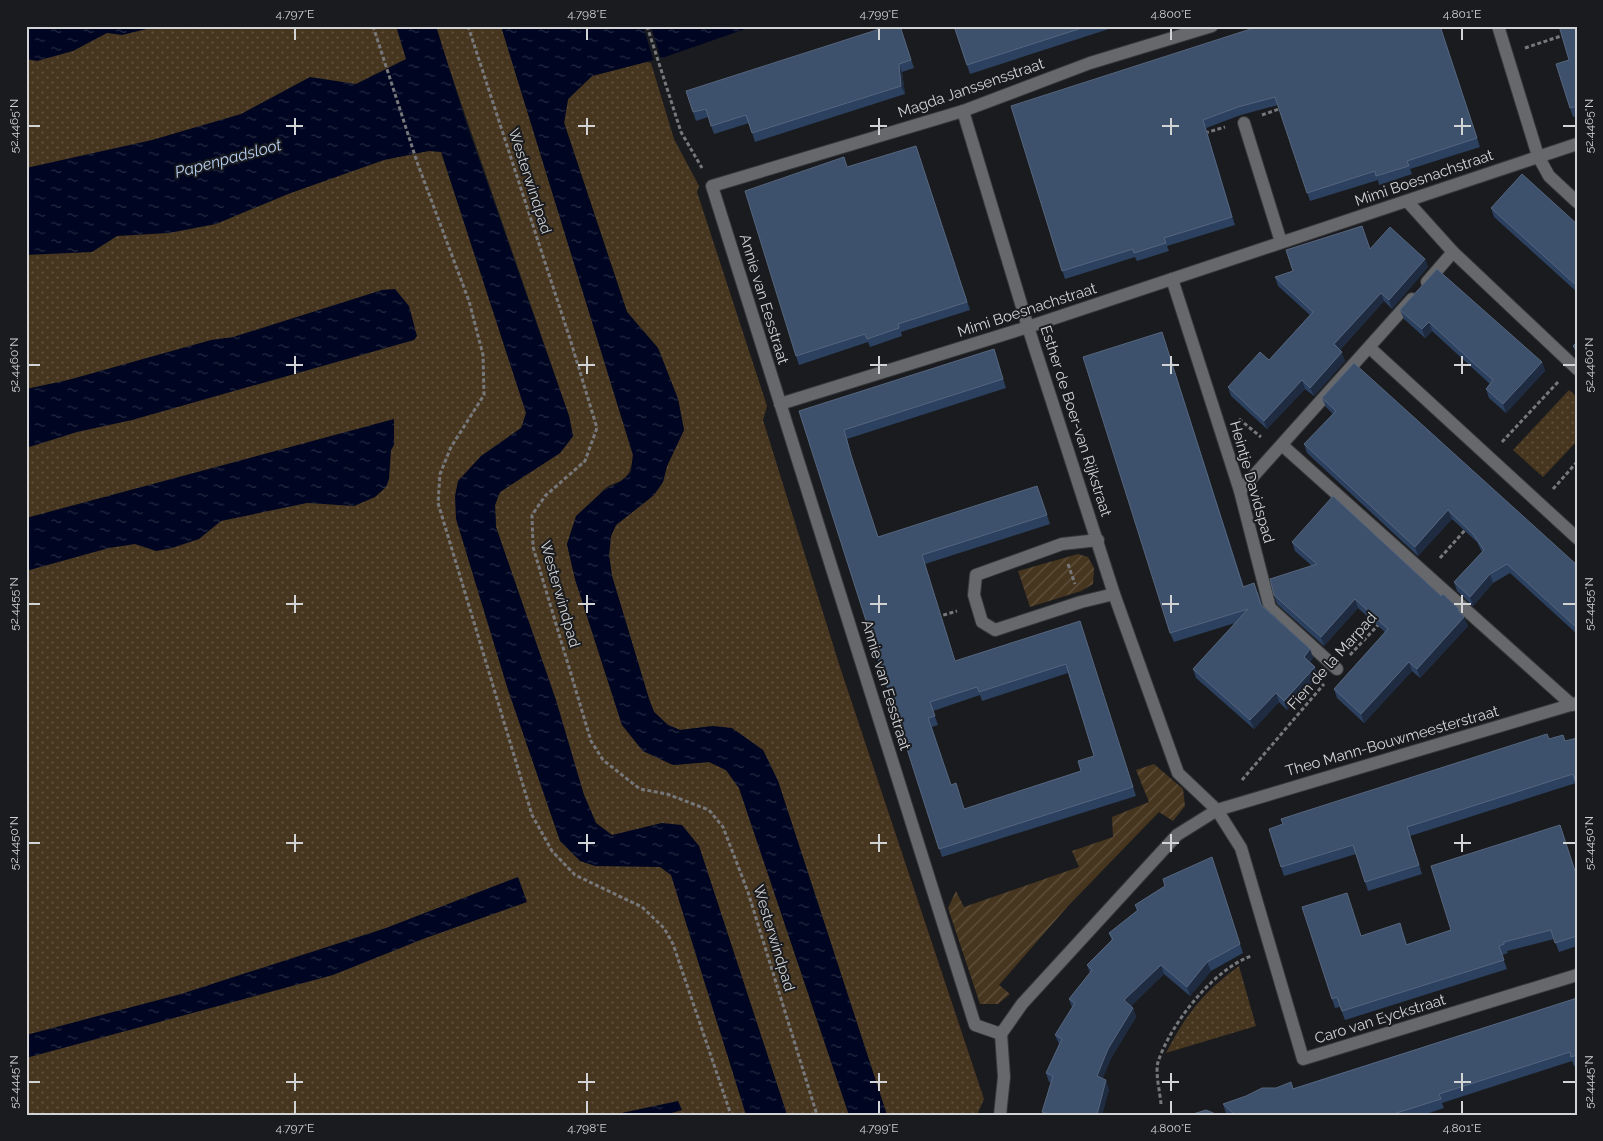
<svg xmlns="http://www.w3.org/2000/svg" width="1603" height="1141" font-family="Raleway,sans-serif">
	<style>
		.grass { fill: url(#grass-dots); fill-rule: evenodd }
		.garden { fill: url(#garden-furrows) }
		.water { fill: url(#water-ripples) }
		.pier { fill: #1a1b1e }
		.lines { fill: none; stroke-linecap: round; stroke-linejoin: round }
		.pedestrian-casing { stroke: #363739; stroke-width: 14 }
		.minor-casing { stroke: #363739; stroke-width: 14 }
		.path { stroke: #77787b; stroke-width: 3; stroke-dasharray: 4 2.5; stroke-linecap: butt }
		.pedestrian { stroke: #66686b; stroke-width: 12 }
		.minor { stroke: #66686b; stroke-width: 12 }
		.wall { fill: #2c4160; fill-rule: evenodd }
		.shaded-wall { fill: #1e2b40 }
		.building { fill: #3e516c; stroke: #55657d; fill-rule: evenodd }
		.ticks { fill: none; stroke: #d2d3d5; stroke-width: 2 }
		.labels { text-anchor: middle; stroke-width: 4; stroke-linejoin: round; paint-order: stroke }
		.street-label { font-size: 15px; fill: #d2d3d5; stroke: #1a1b1e }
		.water-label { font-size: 16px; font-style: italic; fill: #b7d0f3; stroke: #1a1b1e }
		.neatline { fill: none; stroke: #d2d3d5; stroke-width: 2 }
		.ticks-label { font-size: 12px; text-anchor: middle; fill: #d2d3d5 }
	</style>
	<defs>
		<pattern id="grass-dots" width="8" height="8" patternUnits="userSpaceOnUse" patternTransform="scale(1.25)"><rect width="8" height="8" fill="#47361f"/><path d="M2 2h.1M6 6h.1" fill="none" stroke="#61523f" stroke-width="1.8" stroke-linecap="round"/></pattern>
		<pattern id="garden-furrows" width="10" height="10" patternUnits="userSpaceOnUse" patternTransform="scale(1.25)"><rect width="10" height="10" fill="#47361f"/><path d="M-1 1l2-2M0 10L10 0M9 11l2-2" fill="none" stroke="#61523f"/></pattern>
		<pattern id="water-ripples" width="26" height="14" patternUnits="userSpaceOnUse" patternTransform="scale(1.25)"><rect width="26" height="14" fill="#000621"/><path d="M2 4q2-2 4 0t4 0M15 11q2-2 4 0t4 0" fill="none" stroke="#242940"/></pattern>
	</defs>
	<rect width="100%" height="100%" fill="#1a1b1e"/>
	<g class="grass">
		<path d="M26 26H501L633 455C629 492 614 475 600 494 588 510 578 528 567 544L575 579 622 725 643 751 673 765 709 762 726 770 739 788 849 1115H787L699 846 662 823 619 834 656 829 782 1115H26ZM448 65 569 416 573 436 560 453 500 492 495 505 496 527 584 795 596 823 610 834 580 815 486 504 553 423Z"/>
		<path d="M647 62 651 63 674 139 699 186 697 192 767 406 763 420 839 664 984 1099 977 1115H887L778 781 763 750 713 726 680 730 668 725 654 712 649 699 612 576 609 555 611 536 616 525 654 495 663 482 667 466 684 430 678 399 658 348 627 312 564 122 568 99 592 76Z"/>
		<path d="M1569 390 1577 397V441L1543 477 1513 450Z"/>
		<path d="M1239 966 1256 1026 1166 1053C1187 1013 1202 993 1239 966Z"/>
	</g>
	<g class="garden">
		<path d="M1078 554 1088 557 1094 568 1093 584 1081 591 1030 607 1018 571Z"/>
		<path d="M1154 764 1183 789 1185 806 1173 821 1159 812 1068 906 999 985 1010 994 998 1004H980L948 908 956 891 964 907 1079 867 1072 851 1113 837 1112 817 1149 802 1136 770Z"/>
	</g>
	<g class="water">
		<path d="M26 26H159L122 35 107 33 73 51 37 61 26 59Z"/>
		<path d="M396 26H436L466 122 569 416 573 436 560 453 500 492 495 505 496 527 556 700 584 795 596 823 612 835 662 823 682 825 699 846 787 1115H746L671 875 660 867 595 866 580 861 560 841 508 690 456 519 455 496 458 481 481 456 521 428 526 413 441 152 429 151 384 160 288 194 216 224 169 233 117 236 92 252 26 255V168L152 140 241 114 310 77 356 84 406 59Z"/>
		<path d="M501 26H754L665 57 592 76 568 99 564 123 627 312 658 348 678 399 684 430 667 466 663 482 654 495 616 525 611 536 609 555 612 576 649 699 654 712 668 725 680 730 713 726 732 728 763 750 778 781 887 1115H849L739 788 726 770 709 762 673 765 643 751 622 725 575 579 567 544 576 516 602 492 621 481 631 472 633 455Z"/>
		<path d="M395 289 409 306 417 336 414 340 132 420 77 432 26 448V389L68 380 211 340 233 337 382 290Z"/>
		<path d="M394 419V445L391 450 389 479 386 487 375 497 354 506 307 503 221 521 199 539 172 548 156 551 135 544 109 548 26 571V518Z"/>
		<path d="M518 877 527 902 423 939 333 975 26 1058V1035L181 994 386 928Z"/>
		<path d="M678 1101 682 1110 665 1115H612Z"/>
	</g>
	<path class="pier" d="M643 26H651L661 60 654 62Z"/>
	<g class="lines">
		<g class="pedestrian-casing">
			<g id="pedestrian">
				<path d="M1538 156 1549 176 1577 202"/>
				<path d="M1407 201 1453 252 1577 369"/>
				<path d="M1172 279 1240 491 1270 608 1337 669"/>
				<path d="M1427 282 1453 252"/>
				<path d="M1370 348 1577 538"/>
				<path d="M1282 445 1572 705"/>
				<path d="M1240 491 1412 299"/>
			</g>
		</g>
		<g class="minor-casing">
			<g id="minor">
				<path d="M1212 26 1090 63 963 111 712 186 975 1025 1001 1034 1022 1004 1177 835 1217 810 1577 703"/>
				<path d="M1498 26 1538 156"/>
				<path d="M963 111 1028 327 1114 594 1178 773 1217 810 1241 848 1303 1059 1577 975"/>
				<path d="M1244 123 1281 242"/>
				<path d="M780 404 1028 327 1577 144"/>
				<path d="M1098 540 1062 544 976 575 974 595 982 622 995 630 1081 602 1114 594"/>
				<path d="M1000 1115 1004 1077 1001 1034"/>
			</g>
		</g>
		<g class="path">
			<path d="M373 26 417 162 469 301 483 355 484 395 451 447 440 474 438 503 532 815 552 851 575 875 642 907 664 928 673 944 731 1115"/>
			<path d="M468 26 570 339 597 428 585 461 545 496 532 515 533 547 591 741 603 760 640 789 667 794 709 810 723 827 748 892 817 1115"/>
			<path d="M647 26 681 132 702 168"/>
			<path d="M1525 48 1564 35"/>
			<path d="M1262 115 1282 108"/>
			<path d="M1205 133 1225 127"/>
			<path d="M1239 419 1261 437"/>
			<path d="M1502 442 1559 381"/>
			<path d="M1553 489 1577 462"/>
			<path d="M1440 558 1466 529"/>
			<path d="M1068 564 1075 584"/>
			<path d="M937 617 957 611"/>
			<path d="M1350 655 1380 623"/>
			<path d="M1242 780 1324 684"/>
			<path d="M1161 1104C1160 1092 1155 1073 1158 1062 1171 1023 1213 970 1251 956"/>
		</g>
		<use href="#pedestrian" class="pedestrian"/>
		<use href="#minor" class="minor"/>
	</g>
	<g class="wall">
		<path d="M900 26 914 68 902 72 905 94 755 142 749 123 714 134 708 117 696 121 693 112Z"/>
		<path d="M954 26H1118L970 74Z"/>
		<path d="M1440 26 1480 147 1410 169 1412 174 1379 185 1378 180 1310 201 1278 105 1241 115 1206 128 1235 225 1167 246 1169 251 1137 261 1135 257 1065 279 1011 106Z"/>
		<path d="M1577 26V116L1573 117 1570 108 1569 60Z"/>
		<path d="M916 146 970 310 901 332 902 336 870 347 868 342 799 365 796 356 848 167Z"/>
		<path d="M1491 208 1577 224V292L1494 217Z"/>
		<path d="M1370 249 1425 259 1428 267 1392 309 1384 301 1340 350 1345 361 1314 396 1305 389 1267 429 1231 396 1228 387 1269 360 1310 315 1278 286 1275 277Z"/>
		<path d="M1400 310 1542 362 1545 371 1506 413 1489 398 1486 389 1490 384 1432 331 1425 338 1404 319Z"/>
		<path d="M1165 341 1244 587 1258 592 1262 605 1310 649 1313 658 1310 662 1319 676 1287 710 1279 702 1254 729 1196 678 1193 669 1235 623 1174 642 1170 633Z"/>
		<path d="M1577 342V356L1573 346Z"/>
		<path d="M994 349 1006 388 847 439 854 464 878 537 1040 494 1050 524 925 564 955 661 1080 621 1136 796 942 857 799 411ZM1068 673 1094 756 1081 771 965 809 951 785 932 727 938 725 933 711 980 695 982 701Z"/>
		<path d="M1322 398 1577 565V634L1510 573 1493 583 1473 606 1457 591 1454 582 1482 552 1477 542 1452 519 1418 556 1307 453 1304 444 1333 414 1326 407Z"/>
		<path d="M1292 542 1461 613 1468 626 1420 678 1412 671 1364 723 1337 698 1334 689 1385 632 1358 608 1324 646 1277 604 1274 595 1312 566 1295 551Z"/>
		<path d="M1563 735 1576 783 1410 836 1422 874 1368 891 1356 854 1284 876 1281 867 1549 739Z"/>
		<path d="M1212 857 1243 953 1211 971 1190 996 1164 974 1131 1006 1133 1008 1136 1017 1111 1058 1102 1079 1109 1089 1102 1115H1043L1042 1112 1051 1082H1049L1046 1073 1059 1044 1055 1035 1072 1007 1069 999 1090 973 1087 965 1112 941 1109 933 1137 911 1135 905Z"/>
		<path d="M1577 871V946L1559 952 1554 939 1507 951 1508 953 1502 955 1507 969 1345 1020 1340 1007 1335 1008 1332 999 1347 893 1361 936 1403 932 1407 944 1451 930Z"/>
		<path d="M1577 998V1065L1574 1066 1572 1061 1442 1103 1444 1108 1423 1115H1228L1226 1113 1223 1104 1294 1088Z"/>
	</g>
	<g class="shaded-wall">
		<path d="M899 64 902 72 905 94 901 86Z"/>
		<path d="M1203 120 1206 128 1235 225 1232 217Z"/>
		<path d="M1425 259 1428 267 1392 309 1389 300Z"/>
		<path d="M1381 293 1384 301 1337 353 1334 344Z"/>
		<path d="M1429 322 1432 331 1425 338 1422 329Z"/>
		<path d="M1342 352 1345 361 1314 396 1310 388Z"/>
		<path d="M1542 362 1545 371 1506 413 1503 404Z"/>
		<path d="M1302 380 1305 389 1267 429 1264 421Z"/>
		<path d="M1448 510 1452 519 1418 556 1415 547Z"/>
		<path d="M1490 574 1493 583 1473 606 1470 597Z"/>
		<path d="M1355 599 1358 608 1324 646 1321 637Z"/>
		<path d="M1464 617 1468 626 1420 678 1417 669Z"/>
		<path d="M1310 649 1313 658 1307 665 1304 657Z"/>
		<path d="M1409 662 1412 671 1364 723 1361 714Z"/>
		<path d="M1315 667 1319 676 1287 710 1284 701Z"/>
		<path d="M1276 693 1279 702 1254 729 1250 720Z"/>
		<path d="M1207 962 1211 971 1190 996 1187 987Z"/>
		<path d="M1161 965 1164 974 1128 1009 1124 1000Z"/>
		<path d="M1133 1008 1136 1017 1111 1058 1100 1085 1097 1076 1108 1049Z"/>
		<path d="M1106 1080 1109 1089 1102 1115H1097Z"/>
	</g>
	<g class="building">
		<path d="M889 26H900L911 60 899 64 901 86 752 133 746 115 711 126 706 109 693 112 686 91Z"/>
		<path d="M954 26H1088L967 65Z"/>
		<path d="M1260 26H1440L1477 138 1407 161 1409 166 1376 176 1375 171 1307 193 1275 97 1238 107 1203 120 1232 217 1164 238 1166 243 1134 253 1133 249 1062 271 1011 106Z"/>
		<path d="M1559 26H1577V106L1570 108 1556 64 1569 60Z"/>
		<path d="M916 146 967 302 898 324 899 328 867 339 865 334 796 356 745 191 844 157 847 167Z"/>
		<path d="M1522 174 1577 224V286L1491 208Z"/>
		<path d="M1362 226 1370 249 1390 227 1425 259 1389 300 1381 293 1334 344 1342 352 1310 388 1302 380 1264 421 1228 387 1260 352 1269 360 1313 312 1275 277 1293 271 1286 250Z"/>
		<path d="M1437 269 1542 362 1503 404 1486 389 1493 380 1477 366 1429 322 1422 329 1400 310Z"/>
		<path d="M1162 332 1243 587 1254 583 1261 605 1310 649 1304 657 1315 667 1284 701 1276 693 1250 720 1193 669 1248 609 1170 633 1083 357Z"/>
		<path d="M1577 342V350L1573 346Z"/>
		<path d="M994 349 1003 379 844 430 851 455 878 537 1037 486 1047 515 922 555 955 661 1080 621 1133 787 939 849 799 411ZM1066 664 1094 756 1078 761 1081 771 964 809 956 783 951 785 928 718 935 716 930 702 977 687 979 692Z"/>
		<path d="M1354 363 1577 565V628L1507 564 1490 574 1470 597 1454 582 1484 550 1473 534 1448 510 1415 547 1304 444 1336 411 1322 398Z"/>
		<path d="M1333 496 1441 596 1443 594 1459 609 1458 610 1464 617 1417 669 1409 662 1361 714 1334 689 1388 629 1355 599 1321 637 1274 595 1270 579 1317 564 1292 542Z"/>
		<path d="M1547 734 1549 739 1563 735 1565 741 1577 738V786L1573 774 1407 827 1419 865 1365 882 1353 845 1281 867 1269 829 1283 824 1281 819Z"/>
		<path d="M1560 825 1575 871H1577V936L1555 943 1551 930 1504 942V944L1499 946 1504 960 1342 1011 1337 997 1332 999 1302 907 1347 893 1361 936 1400 923 1406 945 1451 930 1431 866Z"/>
		<path d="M1212 857 1240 944 1207 962 1187 987 1161 965 1124 1000 1133 1008 1108 1049 1097 1076 1106 1080 1097 1115H1049V1114L1042 1112 1053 1076 1046 1073 1062 1039 1055 1035 1075 1003 1069 999 1092 970 1087 965 1113 939 1109 933 1138 910 1135 905 1165 886 1163 879Z"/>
		<path d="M1577 998V1055L1571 1057 1570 1052 1439 1094 1441 1099 1390 1115H1235L1223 1104 1246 1096 1262 1088H1276L1291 1082 1293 1089Z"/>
		<path d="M1206 1110 1218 1115H1190Z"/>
	</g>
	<path class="ticks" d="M295 28V40M587 28V40M879 28V40M1171 28V40M1462 28V40M295 118V135M587 118V135M879 118V135M1171 118V135M1462 118V135M28 126H40M286 126H303M578 126H595M870 126H887M1162 126H1179M1454 126H1471M1563 126H1576M295 356V374M587 356V374M879 356V374M1171 356V374M1462 356V374M28 365H40M286 365H303M578 365H595M870 365H887M1162 365H1179M1454 365H1471M1563 365H1576M295 595V613M587 595V613M879 595V613M1171 595V613M1462 595V613M28 604H40M286 604H303M578 604H595M870 604H887M1162 604H1179M1454 604H1471M1563 604H1576M295 834V852M587 834V852M879 834V852M1171 834V852M1462 834V852M28 843H40M286 843H303M578 843H595M870 843H887M1162 843H1179M1454 843H1471M1563 843H1576M295 1073V1091M587 1073V1091M879 1073V1091M1171 1073V1091M1462 1073V1091M28 1082H40M286 1082H303M578 1082H595M870 1082H887M1162 1082H1179M1454 1082H1471M1563 1082H1576M295 1101V1114M587 1101V1114M879 1101V1114M1171 1101V1114M1462 1101V1114"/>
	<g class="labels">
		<g class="street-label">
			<text transform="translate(971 88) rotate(-19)" y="5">Magda Janssensstraat</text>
			<text transform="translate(1424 178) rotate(-19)" y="5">Mimi Boesnachstraat</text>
			<text transform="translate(530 181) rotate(72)" y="5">Westerwindpad</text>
			<text transform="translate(764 299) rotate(73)" y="5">Annie van Eesstraat</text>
			<text transform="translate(1027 310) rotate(-18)" y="5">Mimi Boesnachstraat</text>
			<text transform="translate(1076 421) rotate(72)" y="5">Esther de Boer-van Rijkstraat</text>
			<text transform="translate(1252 482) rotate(74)" y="5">Heintje Davidspad</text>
			<text transform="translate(560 594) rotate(74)" y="5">Westerwindpad</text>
			<text transform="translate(1332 661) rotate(-48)" y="5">Fien de la Marpad</text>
			<text transform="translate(886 685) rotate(73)" y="5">Annie van Eesstraat</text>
			<text transform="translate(1392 741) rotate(-16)" y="5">Theo Mann-Bouwmeesterstraat</text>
			<text transform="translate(774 938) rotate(73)" y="5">Westerwindpad</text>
			<text transform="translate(1380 1019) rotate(-17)" y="5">Caro van Eyckstraat</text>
		</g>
		<g class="water-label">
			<text transform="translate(228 158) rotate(-15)" y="6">Papenpadsloot</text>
		</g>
	</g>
	<rect width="1603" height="1141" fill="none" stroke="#1a1b1e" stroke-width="55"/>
	<rect x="28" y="28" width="1548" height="1086" class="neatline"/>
	<g class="ticks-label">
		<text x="295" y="18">4.797°E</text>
		<text x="587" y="18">4.798°E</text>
		<text x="879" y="18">4.799°E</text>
		<text x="1171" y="18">4.800°E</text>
		<text x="1462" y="18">4.801°E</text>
		<text transform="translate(14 126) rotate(-90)" y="4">52.4465°N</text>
		<text transform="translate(1589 126) rotate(-90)" y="4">52.4465°N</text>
		<text transform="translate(14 365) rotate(-90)" y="4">52.4460°N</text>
		<text transform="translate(1589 365) rotate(-90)" y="4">52.4460°N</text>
		<text transform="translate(14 604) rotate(-90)" y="4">52.4455°N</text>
		<text transform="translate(1589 604) rotate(-90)" y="4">52.4455°N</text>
		<text transform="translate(14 843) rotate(-90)" y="4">52.4450°N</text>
		<text transform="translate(1589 843) rotate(-90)" y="4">52.4450°N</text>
		<text transform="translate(14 1082) rotate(-90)" y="4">52.4445°N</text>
		<text transform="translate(1589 1082) rotate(-90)" y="4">52.4445°N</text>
		<text x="295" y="1132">4.797°E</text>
		<text x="587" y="1132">4.798°E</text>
		<text x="879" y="1132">4.799°E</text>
		<text x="1171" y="1132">4.800°E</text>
		<text x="1462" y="1132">4.801°E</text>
	</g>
</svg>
